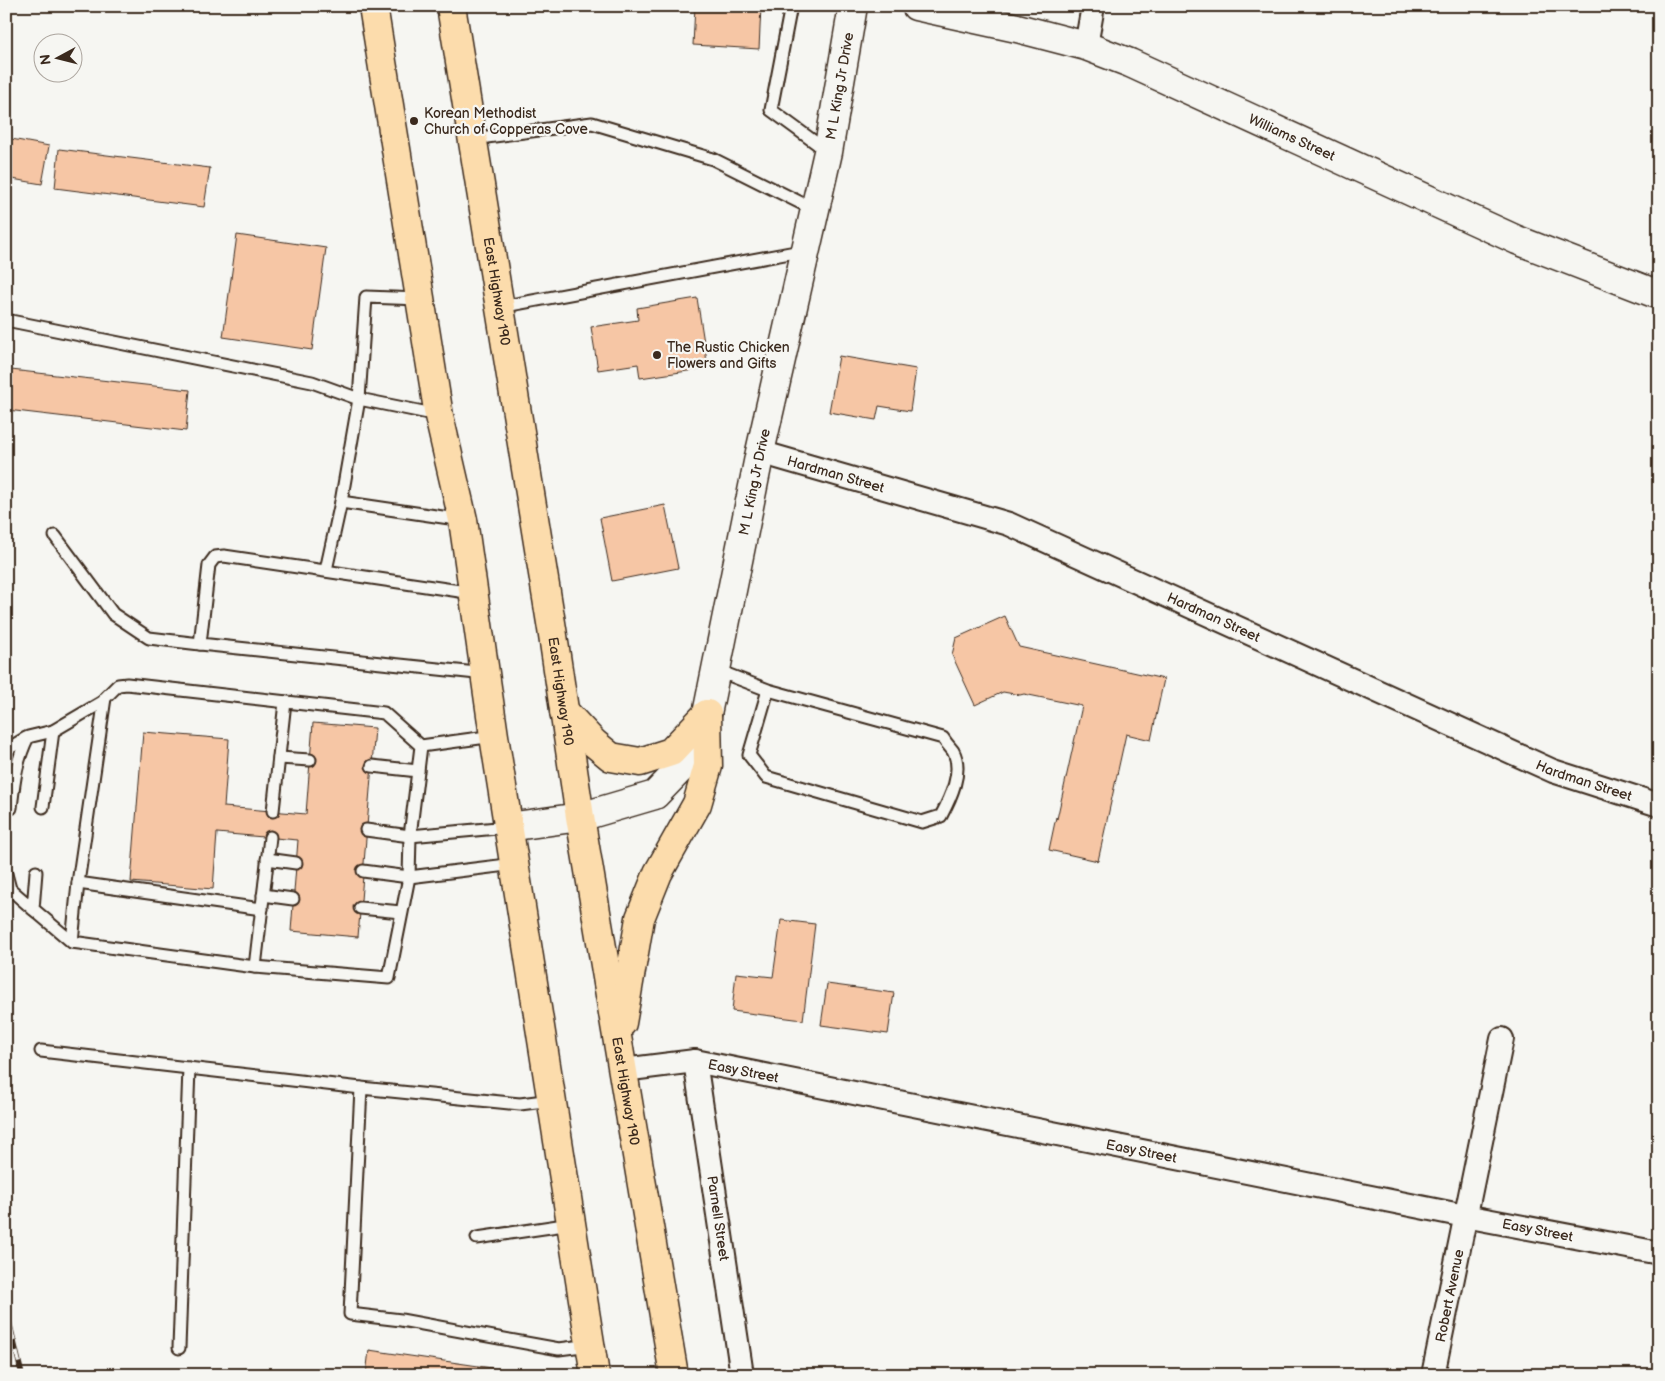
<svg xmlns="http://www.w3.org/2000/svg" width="1665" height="1381" font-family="'Balsamiq Sans',sans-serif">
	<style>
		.building { fill: #f6c6a5; stroke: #3b2a1e }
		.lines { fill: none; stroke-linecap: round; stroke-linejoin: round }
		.lane-casing { stroke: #3b2a1e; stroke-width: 15 }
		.street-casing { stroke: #3b2a1e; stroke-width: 26 }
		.secondary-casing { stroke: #3b2a1e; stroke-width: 31 }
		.primary-casing { stroke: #3b2a1e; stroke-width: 31 }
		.lane { stroke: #f6f6f2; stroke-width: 11 }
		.street { stroke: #f6f6f2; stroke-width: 22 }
		.secondary { stroke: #f6f6f2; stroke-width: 28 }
		.primary { stroke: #fcdcac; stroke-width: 28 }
		.rail-casing { stroke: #3b2a1e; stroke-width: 5.5 }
		.rail { stroke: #f6f6f2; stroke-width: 4; stroke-dasharray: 11; stroke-linecap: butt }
		.poi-dot { fill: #3b2a1e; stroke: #f6f6f2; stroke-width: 2 }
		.labels { text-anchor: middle; stroke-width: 4.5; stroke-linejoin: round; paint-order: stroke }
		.street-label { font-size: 14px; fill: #3b2a1e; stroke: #f6f6f2 }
		.poi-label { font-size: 14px; fill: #3b2a1e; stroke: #f6f6f2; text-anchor: start }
	</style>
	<rect width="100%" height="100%" fill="#f6f6f2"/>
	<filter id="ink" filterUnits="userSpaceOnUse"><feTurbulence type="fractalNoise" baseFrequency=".02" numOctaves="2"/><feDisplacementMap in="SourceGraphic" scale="10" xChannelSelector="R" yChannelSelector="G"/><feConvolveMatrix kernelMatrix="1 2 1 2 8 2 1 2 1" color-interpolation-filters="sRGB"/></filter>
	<g filter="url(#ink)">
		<g class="building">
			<path d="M695 6H761L759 49 693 45Z"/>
			<path d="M6 138 49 146 42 184 6 178Z"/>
			<path d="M59 149 210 168 204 207 55 188Z"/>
			<path d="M237 235 326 248 312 350 223 337Z"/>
			<path d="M697 298 708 368 640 378 638 364 598 370 591 327 638 320 637 308Z"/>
			<path d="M839 356 916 369 910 411 879 406 876 420 829 412Z"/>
			<path d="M11 370 190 390 186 431 7 410Z"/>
			<path d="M665 505 678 568 612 581 600 518Z"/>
			<path d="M1005 616 1019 647 1164 679 1151 740 1126 734 1098 861 1049 850 1056 817 1057 819 1082 706 1024 694 1020 695 1003 692 975 705 952 655 956 638Z"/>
			<path d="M313 723 375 728 358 937 291 931 298 840 217 833 213 889 131 882 143 732 229 739 224 807 306 814Z"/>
			<path d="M781 920 815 924 803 1020 732 1011 736 973 773 977Z"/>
			<path d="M827 984 894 993 888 1034 821 1025Z"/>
			<path d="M369 1350 533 1374 366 1375Z"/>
		</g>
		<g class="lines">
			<g class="lane-casing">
				<g id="lane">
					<path d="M791 6 771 110 827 151"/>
					<path d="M472 139 592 123 713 159 815 210"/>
					<path d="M500 307 806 250"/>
					<path d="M6 320 312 382 359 399 438 415"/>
					<path d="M341 502 463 520"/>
					<path d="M55 536 113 614 149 638 200 644"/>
					<path d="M326 570 341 502 359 399 366 297 420 299"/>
					<path d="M473 593 224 556 215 557 209 565 200 644 486 674"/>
					<path d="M716 670 768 690 943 738C946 743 950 747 953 751 964 771 950 799 941 816L922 822 766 777 749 755 768 690"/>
					<path d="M421 746 410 836 409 877 389 978 255 967 72 942 78 883 105 698 118 685 127 684 384 713 421 746 494 736"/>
					<path d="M6 750 26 738"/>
					<path d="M279 758 310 760"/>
					<path d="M372 766 418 771"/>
					<path d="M43 807 53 731 104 701"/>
					<path d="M11 808C14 782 16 761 28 737L53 731"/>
					<path d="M273 811 285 702"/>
					<path d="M366 830 410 836 508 827"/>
					<path d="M267 859 296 863"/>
					<path d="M363 871 409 877 515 864"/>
					<path d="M36 872 33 909 72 942"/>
					<path d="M6 874 10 889 33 909"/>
					<path d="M78 883 262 909"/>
					<path d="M263 895 293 899"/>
					<path d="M360 908 401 912"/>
					<path d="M255 967 270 837"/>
					<path d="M41 1051 361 1088"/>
					<path d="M552 1100 520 1104 361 1088 350 1314 401 1320 559 1349 590 1345"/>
					<path d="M477 1238 571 1224"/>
					<path d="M179 1348 189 1068"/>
				</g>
			</g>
			<g class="street-casing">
				<g id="street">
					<path d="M1086 46 1093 6"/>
					<path id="s1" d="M760 452 1009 524 1553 771 1659 805"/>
					<path id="s2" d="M695 1061 742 1375"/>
					<path id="s3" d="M623 1070 695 1061 1465 1216 1659 1253"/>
					<path id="s4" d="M1433 1375 1502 1039"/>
				</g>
			</g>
			<g class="secondary-casing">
				<g id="secondary">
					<path id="s5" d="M916 6 1017 28 1086 46 1130 63 1517 240 1659 295"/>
					<path id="s6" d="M508 827 580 817 655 795 689 760 707 714 760 452 828 152 853 6"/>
				</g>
			</g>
			<g class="primary-casing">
				<g id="primary">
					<path d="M373 6 439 416 463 520 494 736 595 1375"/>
					<path id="s7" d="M451 6 552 629 580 817 674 1375"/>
					<path d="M564 711 594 743 611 757 640 762 671 752 707 714"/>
					<path d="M622 1023 640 918 658 873 697 804 708 766 707 714"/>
				</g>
			</g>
			<use href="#lane" class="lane"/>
			<use href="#street" class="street"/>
			<use href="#secondary" class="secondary"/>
			<use href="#primary" class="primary"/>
			<g class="rail-casing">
				<path id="rail" d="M6 1309 22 1375"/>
			</g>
			<use href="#rail" class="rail"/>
		</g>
	</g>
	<g class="poi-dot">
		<circle cx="414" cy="121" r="5"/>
		<circle cx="657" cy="355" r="5"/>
	</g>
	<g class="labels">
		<g class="street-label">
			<text dy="5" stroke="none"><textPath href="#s6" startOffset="891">M L King Jr Drive</textPath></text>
			<text dy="5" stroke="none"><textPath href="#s5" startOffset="400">Williams Street</textPath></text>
			<text dy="5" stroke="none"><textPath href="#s7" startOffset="289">East Highway 190</textPath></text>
			<text dy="5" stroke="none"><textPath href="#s1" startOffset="79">Hardman Street</textPath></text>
			<text dy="5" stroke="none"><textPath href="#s6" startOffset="486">M L King Jr Drive</textPath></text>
			<text dy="5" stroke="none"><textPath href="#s1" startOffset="484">Hardman Street</textPath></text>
			<text dy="5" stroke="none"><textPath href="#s7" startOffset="694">East Highway 190</textPath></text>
			<text dy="5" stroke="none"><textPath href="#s1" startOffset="889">Hardman Street</textPath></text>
			<text dy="5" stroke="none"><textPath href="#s3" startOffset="122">Easy Street</textPath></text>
			<text dy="5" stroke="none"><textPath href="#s7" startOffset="1099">East Highway 190</textPath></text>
			<text dy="5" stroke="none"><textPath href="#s3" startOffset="528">Easy Street</textPath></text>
			<text dy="5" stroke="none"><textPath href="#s2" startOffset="159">Parnell Street</textPath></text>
			<text dy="5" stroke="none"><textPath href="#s3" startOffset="932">Easy Street</textPath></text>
			<text dy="5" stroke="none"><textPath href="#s4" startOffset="81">Robert Avenue</textPath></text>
		</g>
		<g class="poi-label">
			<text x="424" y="118">Korean Methodist<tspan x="424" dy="16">Church of Copperas Cove</tspan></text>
			<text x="667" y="352">The Rustic Chicken<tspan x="667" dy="16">Flowers and Gifts</tspan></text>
		</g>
	</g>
	<rect width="1665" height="1381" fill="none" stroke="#f6f6f2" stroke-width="25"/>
	<rect x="12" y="12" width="1640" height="1356" fill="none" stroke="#3b2a1e" stroke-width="2" filter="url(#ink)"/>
	<g transform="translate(58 58) rotate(263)"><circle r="24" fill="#f6f6f2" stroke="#aba49d"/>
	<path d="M0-4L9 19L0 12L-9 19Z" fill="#3b2a1e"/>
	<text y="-8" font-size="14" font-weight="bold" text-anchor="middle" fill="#3b2a1e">N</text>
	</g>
</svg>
